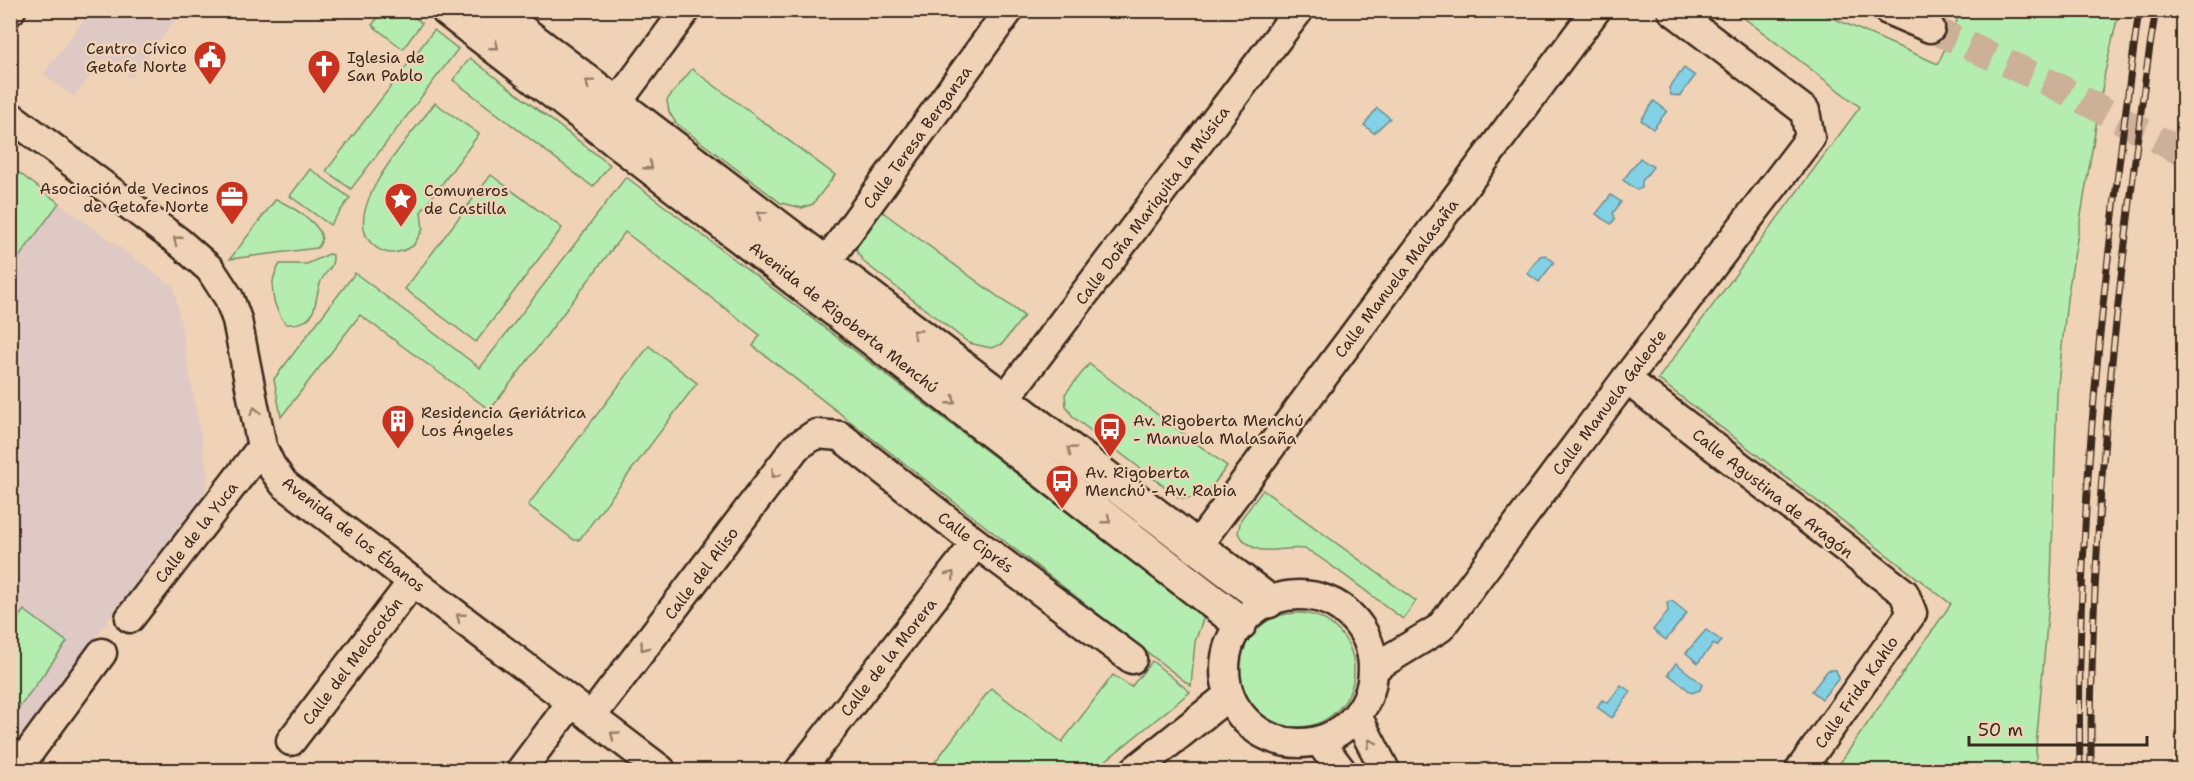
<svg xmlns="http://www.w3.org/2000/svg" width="2194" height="781" font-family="'Shantell Sans',sans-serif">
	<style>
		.built { fill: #dec9c4 }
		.green { fill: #b5edb0; stroke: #788c67; stroke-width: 1.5 }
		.water { fill: #84d0e4; stroke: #678e95; stroke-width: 1.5 }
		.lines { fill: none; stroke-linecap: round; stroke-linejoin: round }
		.street-tunnel { stroke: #ccb098; stroke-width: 28; stroke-dasharray: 28 14; stroke-linecap: butt }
		.street-casing { stroke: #3b2a1e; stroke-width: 33 }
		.secondary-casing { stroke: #3b2a1e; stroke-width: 38 }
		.street { stroke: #f0d2b6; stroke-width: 28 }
		.secondary { stroke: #f0d2b6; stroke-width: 33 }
		.rail-casing { stroke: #3b2a1e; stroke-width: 7 }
		.rail { stroke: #f0d2b6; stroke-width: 4.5; stroke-dasharray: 14; stroke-linecap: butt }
		.oneway { stroke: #967e6a }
		.labels { text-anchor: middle; stroke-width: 5; stroke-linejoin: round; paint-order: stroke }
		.poi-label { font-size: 16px; fill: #3b2a1e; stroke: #f0d2b6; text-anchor: start }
		.street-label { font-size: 16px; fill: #3b2a1e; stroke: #f0d2b6 }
	</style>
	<rect width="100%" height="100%" fill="#f0d2b6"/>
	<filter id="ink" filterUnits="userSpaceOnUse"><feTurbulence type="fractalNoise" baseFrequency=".0167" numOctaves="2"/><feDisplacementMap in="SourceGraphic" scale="12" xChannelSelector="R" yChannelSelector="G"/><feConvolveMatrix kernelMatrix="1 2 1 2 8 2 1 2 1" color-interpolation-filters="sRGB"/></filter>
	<g filter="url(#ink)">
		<g class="built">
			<path d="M91 11V10L182 11 131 78 104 57 74 97 43 74Z"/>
			<path d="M59 203 174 287 208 476 206 491 11 749 10 268Z"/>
		</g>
		<g class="green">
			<path d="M383 11H405L422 23 403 49 372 25Z"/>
			<path d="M1735 11H1817L1938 64 1959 16 1947 11H2119L2105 72 2067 299 2057 394 2051 580 2036 746V770H1835L1951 604 1658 379 1860 107Z"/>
			<path d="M434 30 458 49 351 189 326 171Z"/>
			<path d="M470 58 610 165 593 187 453 80Z"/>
			<path d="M692 69 835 175 813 204 802 208 781 203 676 123 669 112 667 100Z"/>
			<path d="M435 103 479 134 421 212 423 229 413 246C398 254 385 257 372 244 338 211 414 132 435 103Z"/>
			<path d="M10 166 59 203 11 268H10Z"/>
			<path d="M310 169 350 198 330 225 290 196Z"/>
			<path d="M491 175 562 228 476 342 405 289Z"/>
			<path d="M626 177 1204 616 1195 642 1191 686 753 346 760 335 625 232 490 410 360 315 281 417 274 379 355 273 480 368Z"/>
			<path d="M276 199C290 206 336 230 317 248L230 259Z"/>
			<path d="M880 210 1024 316 1002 344 991 348 969 343 865 263 857 252 856 240Z"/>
			<path d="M329 254 333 255C334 269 326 270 321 281 312 304 321 325 286 324 272 307 267 283 280 264H307Z"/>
			<path d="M649 346 697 383 579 540H574L528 505Z"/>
			<path d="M1089 364 1227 466C1213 485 1204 503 1178 497L1073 417 1066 406 1065 394Z"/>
			<path d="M1263 490 1416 601 1403 619C1389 609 1315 551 1305 549 1277 545 1258 562 1238 533L1241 519Z"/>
			<path d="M24 610 67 642 11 719V627Z"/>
			<circle cx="1297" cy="670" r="57"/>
			<path d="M1152 661 1190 692 1094 770H929L991 688 1062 742 1113 675 1131 687Z"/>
		</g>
		<g class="water">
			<path d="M1684 68 1695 76 1680 96 1671 95 1669 88Z"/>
			<path d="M1654 101 1667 111 1653 129 1641 120Z"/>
			<path d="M1377 108 1390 118 1374 133 1364 125Z"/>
			<path d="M1640 158 1653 167 1642 181V188L1637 190 1623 180Z"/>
			<path d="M1611 195 1621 202 1613 213 1615 219 1611 224 1596 214Z"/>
			<path d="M1545 255 1554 262 1539 282 1527 273 1540 256Z"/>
			<path d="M1672 601 1687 613 1666 640 1653 630 1668 611 1667 602Z"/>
			<path d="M1706 630 1722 641 1717 646 1713 644 1698 663 1686 653Z"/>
			<path d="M1676 663 1702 684 1700 690 1692 693 1668 674Z"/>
			<path d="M1828 670H1836L1839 678 1822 699 1812 691Z"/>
			<path d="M1621 685 1631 692 1612 718 1597 707 1602 700 1608 703Z"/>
		</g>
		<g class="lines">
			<path class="street-tunnel" d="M1930 28 2052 84 2184 153"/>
			<g class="street-casing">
				<g id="street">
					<path d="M1888 10 1930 28"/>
					<path d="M10 11 11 10"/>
					<path d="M616 104 686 10"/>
					<path d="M10 116 179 242 210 269 229 298 237 320 262 447 271 466 284 484 661 770"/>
					<path d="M825 264 1009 10"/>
					<path d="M1626 379 1904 593 1912 613 1800 770"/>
					<path d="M1004 400 1299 10"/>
					<path d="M1197 546 1596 10"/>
					<circle cx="1299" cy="669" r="74"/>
					<path d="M130 618 262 447"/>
					<path d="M1374 668 1440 628 1626 379 1810 138 1805 111 1672 10"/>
					<path d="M1357 716 1385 770"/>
					<path d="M591 717 796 447 816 434 840 436 976 543 1132 659"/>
					<path d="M291 741 413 581"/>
					<path d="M1319 741 1341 770"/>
					<path d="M16 770 102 653"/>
					<path d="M521 770 571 703"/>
					<path d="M800 770 976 543"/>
					<path d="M1135 770 1229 695"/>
				</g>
			</g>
			<g class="secondary-casing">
				<g id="secondary">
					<path d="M448 10 1240 623"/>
					<path d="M493 10 1268 601"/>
				</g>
			</g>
			<use href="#street" class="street"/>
			<use href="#secondary" class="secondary"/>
			<g class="rail-casing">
				<g id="rail">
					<path d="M2080 770C2075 516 2105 262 2139 10"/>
					<path d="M2091 770C2090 589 2105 406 2127 227 2136 154 2143 82 2156 10"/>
				</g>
			</g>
			<use href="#rail" class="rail"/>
		</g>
		<defs><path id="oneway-chevron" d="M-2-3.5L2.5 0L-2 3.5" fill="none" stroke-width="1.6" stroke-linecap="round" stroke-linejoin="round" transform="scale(1.5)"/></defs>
		<g class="oneway">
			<use href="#oneway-chevron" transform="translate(495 46) rotate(38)"/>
			<use href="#oneway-chevron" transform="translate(589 83) rotate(-143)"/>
			<use href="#oneway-chevron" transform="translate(649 166) rotate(38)"/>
			<use href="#oneway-chevron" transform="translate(761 215) rotate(-143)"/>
			<use href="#oneway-chevron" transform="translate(177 240) rotate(-142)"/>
			<use href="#oneway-chevron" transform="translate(916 333) rotate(-143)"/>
			<use href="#oneway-chevron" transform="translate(952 401) rotate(38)"/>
			<use href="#oneway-chevron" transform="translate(255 411) rotate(-101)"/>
			<use href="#oneway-chevron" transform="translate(1071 450) rotate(-143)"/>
			<use href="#oneway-chevron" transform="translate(775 474) rotate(127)"/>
			<use href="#oneway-chevron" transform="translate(1107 520) rotate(38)"/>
			<use href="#oneway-chevron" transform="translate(951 575) rotate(-52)"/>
			<use href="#oneway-chevron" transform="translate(460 617) rotate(-142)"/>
			<use href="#oneway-chevron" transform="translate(644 647) rotate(127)"/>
			<use href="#oneway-chevron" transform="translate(614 735) rotate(-143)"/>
			<use href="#oneway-chevron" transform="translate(1371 743) rotate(-117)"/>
		</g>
	</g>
	<defs>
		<g id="civic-pin" transform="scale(1.725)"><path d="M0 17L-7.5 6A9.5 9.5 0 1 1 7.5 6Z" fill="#c8321e" stroke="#f0d2b6"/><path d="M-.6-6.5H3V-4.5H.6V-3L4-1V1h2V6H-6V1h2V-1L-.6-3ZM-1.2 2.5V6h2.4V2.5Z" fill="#fff"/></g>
		<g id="church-pin" transform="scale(1.725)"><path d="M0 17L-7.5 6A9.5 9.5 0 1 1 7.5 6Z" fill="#c8321e" stroke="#f0d2b6"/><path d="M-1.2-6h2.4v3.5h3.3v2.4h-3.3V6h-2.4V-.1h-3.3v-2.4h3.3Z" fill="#fff"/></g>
		<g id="office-pin" transform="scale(1.725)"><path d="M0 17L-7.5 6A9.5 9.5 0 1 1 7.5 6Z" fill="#c8321e" stroke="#f0d2b6"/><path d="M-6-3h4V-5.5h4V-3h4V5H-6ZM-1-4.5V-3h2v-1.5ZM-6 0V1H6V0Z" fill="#fff"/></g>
		<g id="sight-pin" transform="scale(1.725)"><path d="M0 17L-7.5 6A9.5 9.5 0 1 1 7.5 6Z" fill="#c8321e" stroke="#f0d2b6"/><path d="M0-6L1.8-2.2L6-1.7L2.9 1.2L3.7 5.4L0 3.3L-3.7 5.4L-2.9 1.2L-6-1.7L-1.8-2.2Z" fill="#fff"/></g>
		<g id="building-pin" transform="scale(1.725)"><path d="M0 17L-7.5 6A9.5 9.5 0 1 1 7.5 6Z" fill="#c8321e" stroke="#f0d2b6"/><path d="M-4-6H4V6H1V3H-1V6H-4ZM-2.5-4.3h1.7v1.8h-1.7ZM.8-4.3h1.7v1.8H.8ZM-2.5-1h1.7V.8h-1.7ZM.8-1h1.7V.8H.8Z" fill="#fff"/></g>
		<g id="bus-pin" transform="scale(1.725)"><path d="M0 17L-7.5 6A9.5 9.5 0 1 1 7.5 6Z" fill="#c8321e" stroke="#f0d2b6"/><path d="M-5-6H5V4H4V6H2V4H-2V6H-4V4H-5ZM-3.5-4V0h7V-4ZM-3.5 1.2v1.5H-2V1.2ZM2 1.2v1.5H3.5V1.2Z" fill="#fff"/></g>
	</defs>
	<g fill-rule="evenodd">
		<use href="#civic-pin" x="210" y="57"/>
		<use href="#church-pin" x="324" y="66"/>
		<use href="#office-pin" x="232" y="197"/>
		<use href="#sight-pin" x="401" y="199"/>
		<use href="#building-pin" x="398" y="421"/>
		<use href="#bus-pin" x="1110" y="429"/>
		<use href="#bus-pin" x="1062" y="481"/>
	</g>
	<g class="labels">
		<g class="poi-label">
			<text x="187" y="54" text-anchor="end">Centro Cívico<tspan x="187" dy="18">Getafe Norte</tspan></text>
			<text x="347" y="63">Iglesia de<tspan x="347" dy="18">San Pablo</tspan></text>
			<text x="209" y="194" text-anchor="end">Asociación de Vecinos<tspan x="209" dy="18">de Getafe Norte</tspan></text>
			<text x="424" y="196">Comuneros<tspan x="424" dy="18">de Castilla</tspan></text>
			<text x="421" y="418">Residencia Geriátrica<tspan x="421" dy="18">Los Ángeles</tspan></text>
			<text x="1133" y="426">Av. Rigoberta Menchú<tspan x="1133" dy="18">- Manuela Malasaña</tspan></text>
			<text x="1085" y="478">Av. Rigoberta<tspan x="1085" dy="18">Menchú - Av. Rabia</tspan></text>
		</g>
		<g class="street-label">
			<text transform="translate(917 137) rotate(-54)" y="6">Calle Teresa Berganza</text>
			<text transform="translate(1152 205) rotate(-53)" y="6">Calle Doña Mariquita la Música</text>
			<text transform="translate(1396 278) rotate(-53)" y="6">Calle Manuela Malasaña</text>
			<text transform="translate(844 317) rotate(38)" y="6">Avenida de Rigoberta Menchú</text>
			<text transform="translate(1609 402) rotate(-53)" y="6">Calle Manuela Galeote</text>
			<text transform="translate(1773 493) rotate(38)" y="6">Calle Agustina de Aragón</text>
			<text transform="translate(196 532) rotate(-52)" y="6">Calle de la Yuca</text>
			<text transform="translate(354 534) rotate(38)" y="6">Avenida de los Ébanos</text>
			<text transform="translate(976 542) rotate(37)" y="6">Calle Ciprés</text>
			<text transform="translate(701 573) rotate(-53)" y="6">Calle del Aliso</text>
			<text transform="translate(888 657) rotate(-52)" y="6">Calle de la Morera</text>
			<text transform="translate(352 661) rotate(-53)" y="6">Calle del Melocotón</text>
			<text transform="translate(1856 692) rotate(-55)" y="6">Calle Frida Kahlo</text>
		</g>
	</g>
	<rect width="2194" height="781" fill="none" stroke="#f0d2b6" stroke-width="36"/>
	<rect x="18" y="18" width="2158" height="745" fill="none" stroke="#3b2a1e" stroke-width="2" filter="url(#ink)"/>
	<path d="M1969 736v9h178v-9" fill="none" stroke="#3b2a1e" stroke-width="3"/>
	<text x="1978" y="736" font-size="18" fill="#3b2a1e" stroke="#f0d2b6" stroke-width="4.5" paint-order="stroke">50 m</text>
</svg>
